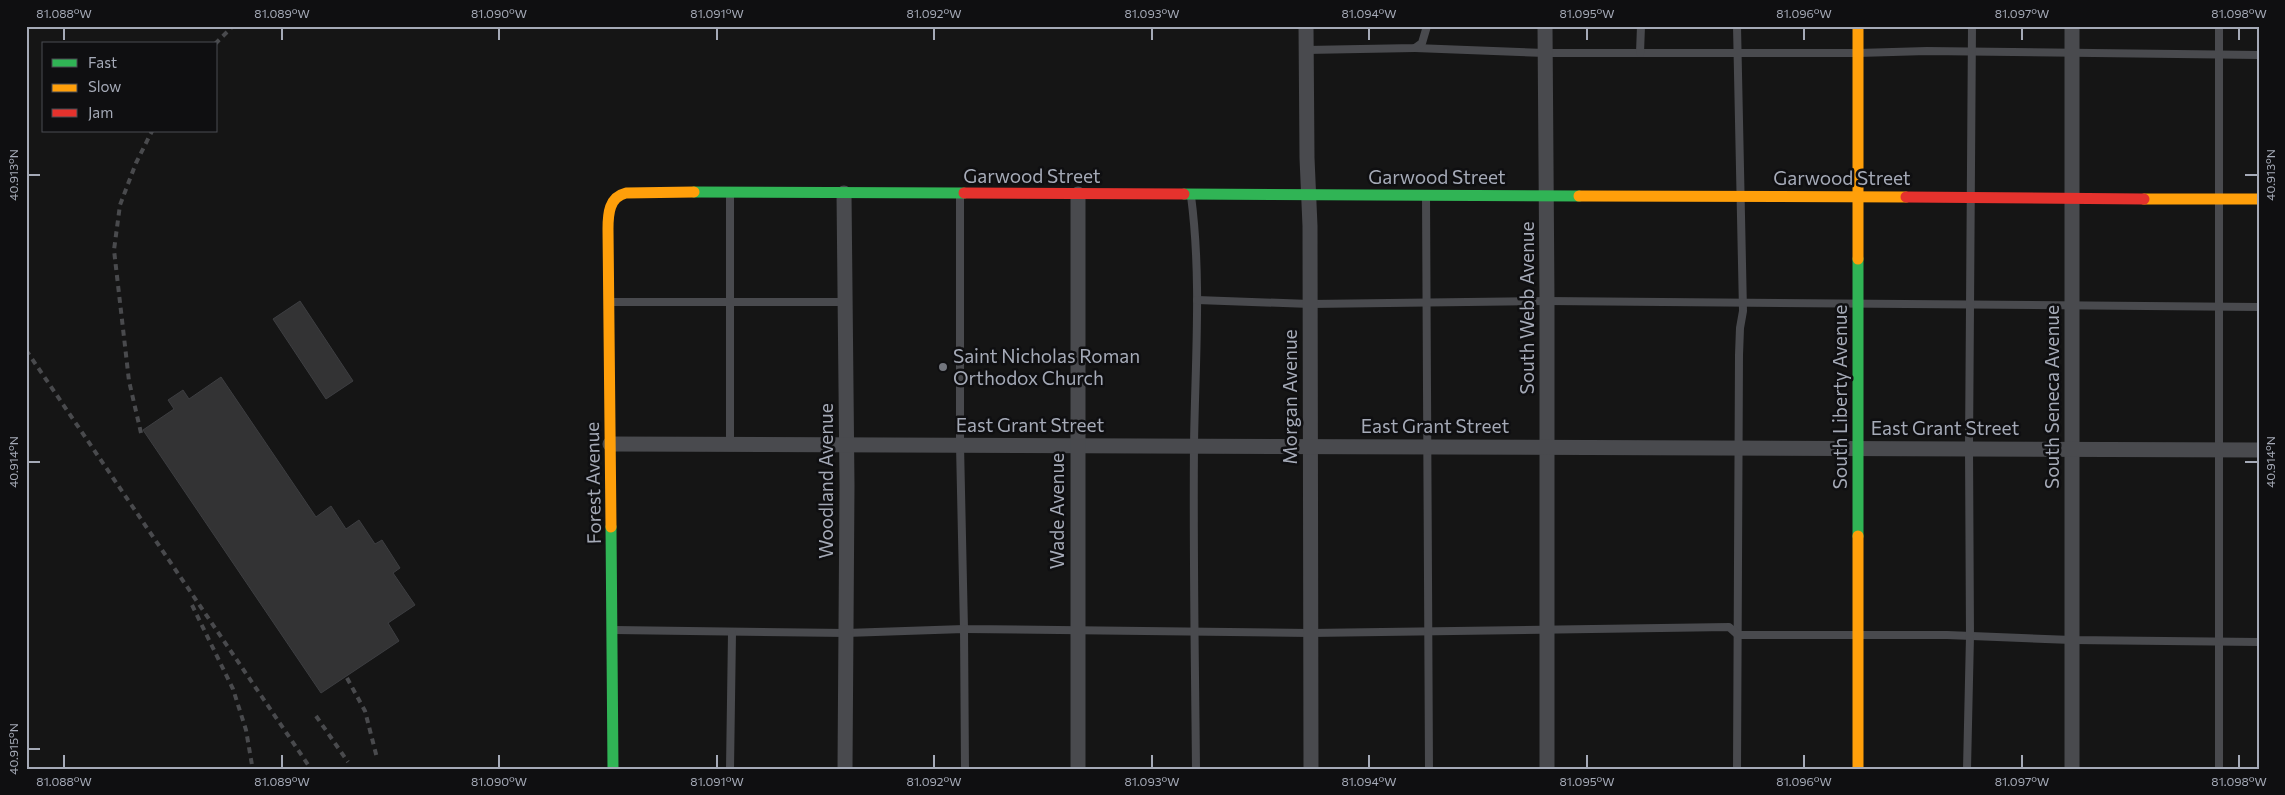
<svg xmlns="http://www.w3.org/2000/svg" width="2285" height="795" font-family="Commissioner,sans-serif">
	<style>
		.building { fill: #333334; stroke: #3d3e41 }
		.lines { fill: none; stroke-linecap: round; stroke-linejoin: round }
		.lane { stroke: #494a4e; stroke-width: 8 }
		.street { stroke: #494a4e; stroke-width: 15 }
		.fast { stroke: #30b455; stroke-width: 11 }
		.slow { stroke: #ff9f0a; stroke-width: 11 }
		.jam { stroke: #e5322d; stroke-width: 11 }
		.rail { stroke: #494a4d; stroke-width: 4; stroke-dasharray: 6 5; stroke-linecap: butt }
		.ticks { fill: none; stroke: #a5aab7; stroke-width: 2 }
		.poi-dot { fill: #73767e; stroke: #0f0f11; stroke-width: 2 }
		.labels { text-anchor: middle; stroke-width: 5; stroke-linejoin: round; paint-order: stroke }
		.street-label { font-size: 19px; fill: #a5aab7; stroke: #0f0f11 }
		.poi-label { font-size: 19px; fill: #a5aab7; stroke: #0f0f11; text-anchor: start }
		.neatline { fill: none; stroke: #a5aab7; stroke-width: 2 }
		.ticks-label { font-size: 12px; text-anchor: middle; fill: #a5aab7 }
	</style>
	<rect width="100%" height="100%" fill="#151515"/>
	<g class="building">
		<path d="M300 301 353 381 326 399 273 319Z"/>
		<path d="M221 377 316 517 331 506 346 529 359 520 375 544 382 540 400 568 393 573 415 605 388 623 399 641 321 693 143 430 174 409 168 400 183 390 189 399Z"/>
	</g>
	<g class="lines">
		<g class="lane">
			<path d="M1737 26 1743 311 1740 328 1739 355 1737 769"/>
			<path d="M2219 26V769"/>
			<path d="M1415 48 1545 53H1858L1927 51 2259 55"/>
			<path d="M1306 50 1415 48 1422 43 1427 26"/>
			<path d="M1640 53 1641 26"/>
			<path d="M960 194V445L964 629 1310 633 1729 627 1738 635H1947L2072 640 2259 642"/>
			<path d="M1191 196C1202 279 1195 363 1194 446 1193 554 1195 661 1196 769"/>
			<path d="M1426 196 1429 769"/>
			<path d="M1197 300 1310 304 1547 301 2259 307"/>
			<path d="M610 302H845"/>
			<path d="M730 445V194"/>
			<path d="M614 630 846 633 964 629 965 769"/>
			<path d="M730 769 732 633"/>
			<path d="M1967 769 1970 636 1969 448 1972 26"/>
		</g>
		<g class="street">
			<path d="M1306 26 1307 158 1310 226 1311 769"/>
			<path d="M1545 26 1547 301V769"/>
			<path d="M2072 26V769"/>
			<path d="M844 193 847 485 845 769"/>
			<path d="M610 444 2259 450"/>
			<path d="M1078 769V194"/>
		</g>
		<g class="fast">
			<path d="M694 192 964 193"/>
			<path d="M1184 194 1579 196"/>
			<path d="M1858 259V536"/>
			<path d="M611 527 613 769"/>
		</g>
		<g class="slow">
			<path d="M1858 26V259"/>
			<path d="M1579 196 1906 197"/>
			<path d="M2144 199H2259"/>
			<path d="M611 527 608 229C608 214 609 197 626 193L694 192"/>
			<path d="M1858 536V769"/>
		</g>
		<g class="jam">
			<path d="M964 193 1184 194"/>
			<path d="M1906 197 2144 199"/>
		</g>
		<g class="rail">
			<path d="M215 44 233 26"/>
			<path d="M26 350 311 769"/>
			<path d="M141 433 129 381 114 250 120 205 136 163 152 131"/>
			<path d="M192 605 233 689 246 730 252 765"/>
			<path d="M347 678 365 711 377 758"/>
			<path d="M316 716 348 762"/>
		</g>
	</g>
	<path class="ticks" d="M64 28V40M282 28V40M499 28V40M717 28V40M934 28V40M1152 28V40M1369 28V40M1587 28V40M1804 28V40M2022 28V40M2239 28V40M28 175H40M2245 175H2258M28 462H40M2245 462H2258M28 749H40M64 755V768M282 755V768M499 755V768M717 755V768M934 755V768M1152 755V768M1369 755V768M1587 755V768M1804 755V768M2022 755V768M2239 755V768"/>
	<circle class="poi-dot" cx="943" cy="367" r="5"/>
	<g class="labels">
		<g class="street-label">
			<text x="1032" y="183">Garwood Street</text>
			<text x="1437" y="184">Garwood Street</text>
			<text x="1842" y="185">Garwood Street</text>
			<text transform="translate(1527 308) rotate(-90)" y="7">South Webb Avenue</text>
			<text transform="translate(1290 397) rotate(-90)" y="7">Morgan Avenue</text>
			<text transform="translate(1840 397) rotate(-90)" y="7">South Liberty Avenue</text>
			<text transform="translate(2052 397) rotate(-90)" y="7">South Seneca Avenue</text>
			<text x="1030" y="432">East Grant Street</text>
			<text x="1435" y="433">East Grant Street</text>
			<text x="1945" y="435">East Grant Street</text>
			<text transform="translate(826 481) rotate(-90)" y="7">Woodland Avenue</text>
			<text transform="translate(593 483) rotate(-91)" y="7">Forest Avenue</text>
			<text transform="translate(1057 511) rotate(-90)" y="7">Wade Avenue</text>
		</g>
		<g class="poi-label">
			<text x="953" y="363">Saint Nicholas Roman<tspan x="953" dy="22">Orthodox Church</tspan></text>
		</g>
	</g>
	<rect width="2285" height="795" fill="none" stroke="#0f0f11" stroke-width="55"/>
	<rect x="42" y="42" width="175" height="90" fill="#0f0f11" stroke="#4b4d53"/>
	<rect x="52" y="59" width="25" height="8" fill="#30b455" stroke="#4b4d53"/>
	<text x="88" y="68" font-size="15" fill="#a5aab7">Fast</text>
	<rect x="52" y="84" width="25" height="8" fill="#ff9f0a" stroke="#4b4d53"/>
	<text x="88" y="92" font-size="15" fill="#a5aab7">Slow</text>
	<rect x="52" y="109" width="25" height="8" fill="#e5322d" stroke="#4b4d53"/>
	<text x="88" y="118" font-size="15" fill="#a5aab7">Jam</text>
	<rect x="28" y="28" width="2230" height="740" class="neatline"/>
	<g class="ticks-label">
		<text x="64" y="18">81.088°W</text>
		<text x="282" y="18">81.089°W</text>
		<text x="499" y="18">81.090°W</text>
		<text x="717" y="18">81.091°W</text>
		<text x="934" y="18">81.092°W</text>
		<text x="1152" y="18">81.093°W</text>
		<text x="1369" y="18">81.094°W</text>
		<text x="1587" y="18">81.095°W</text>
		<text x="1804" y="18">81.096°W</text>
		<text x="2022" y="18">81.097°W</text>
		<text x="2239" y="18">81.098°W</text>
		<text transform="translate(2271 175) rotate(-90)" y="4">40.913°N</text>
		<text transform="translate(14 175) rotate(-90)" y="4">40.913°N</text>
		<text transform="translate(2271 462) rotate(-90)" y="4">40.914°N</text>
		<text transform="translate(14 462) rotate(-90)" y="4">40.914°N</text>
		<text transform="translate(14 749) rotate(-90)" y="4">40.915°N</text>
		<text x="64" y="786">81.088°W</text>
		<text x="282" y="786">81.089°W</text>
		<text x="499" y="786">81.090°W</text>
		<text x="717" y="786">81.091°W</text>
		<text x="934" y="786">81.092°W</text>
		<text x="1152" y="786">81.093°W</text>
		<text x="1369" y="786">81.094°W</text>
		<text x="1587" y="786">81.095°W</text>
		<text x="1804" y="786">81.096°W</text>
		<text x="2022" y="786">81.097°W</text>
		<text x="2239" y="786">81.098°W</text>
	</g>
</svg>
